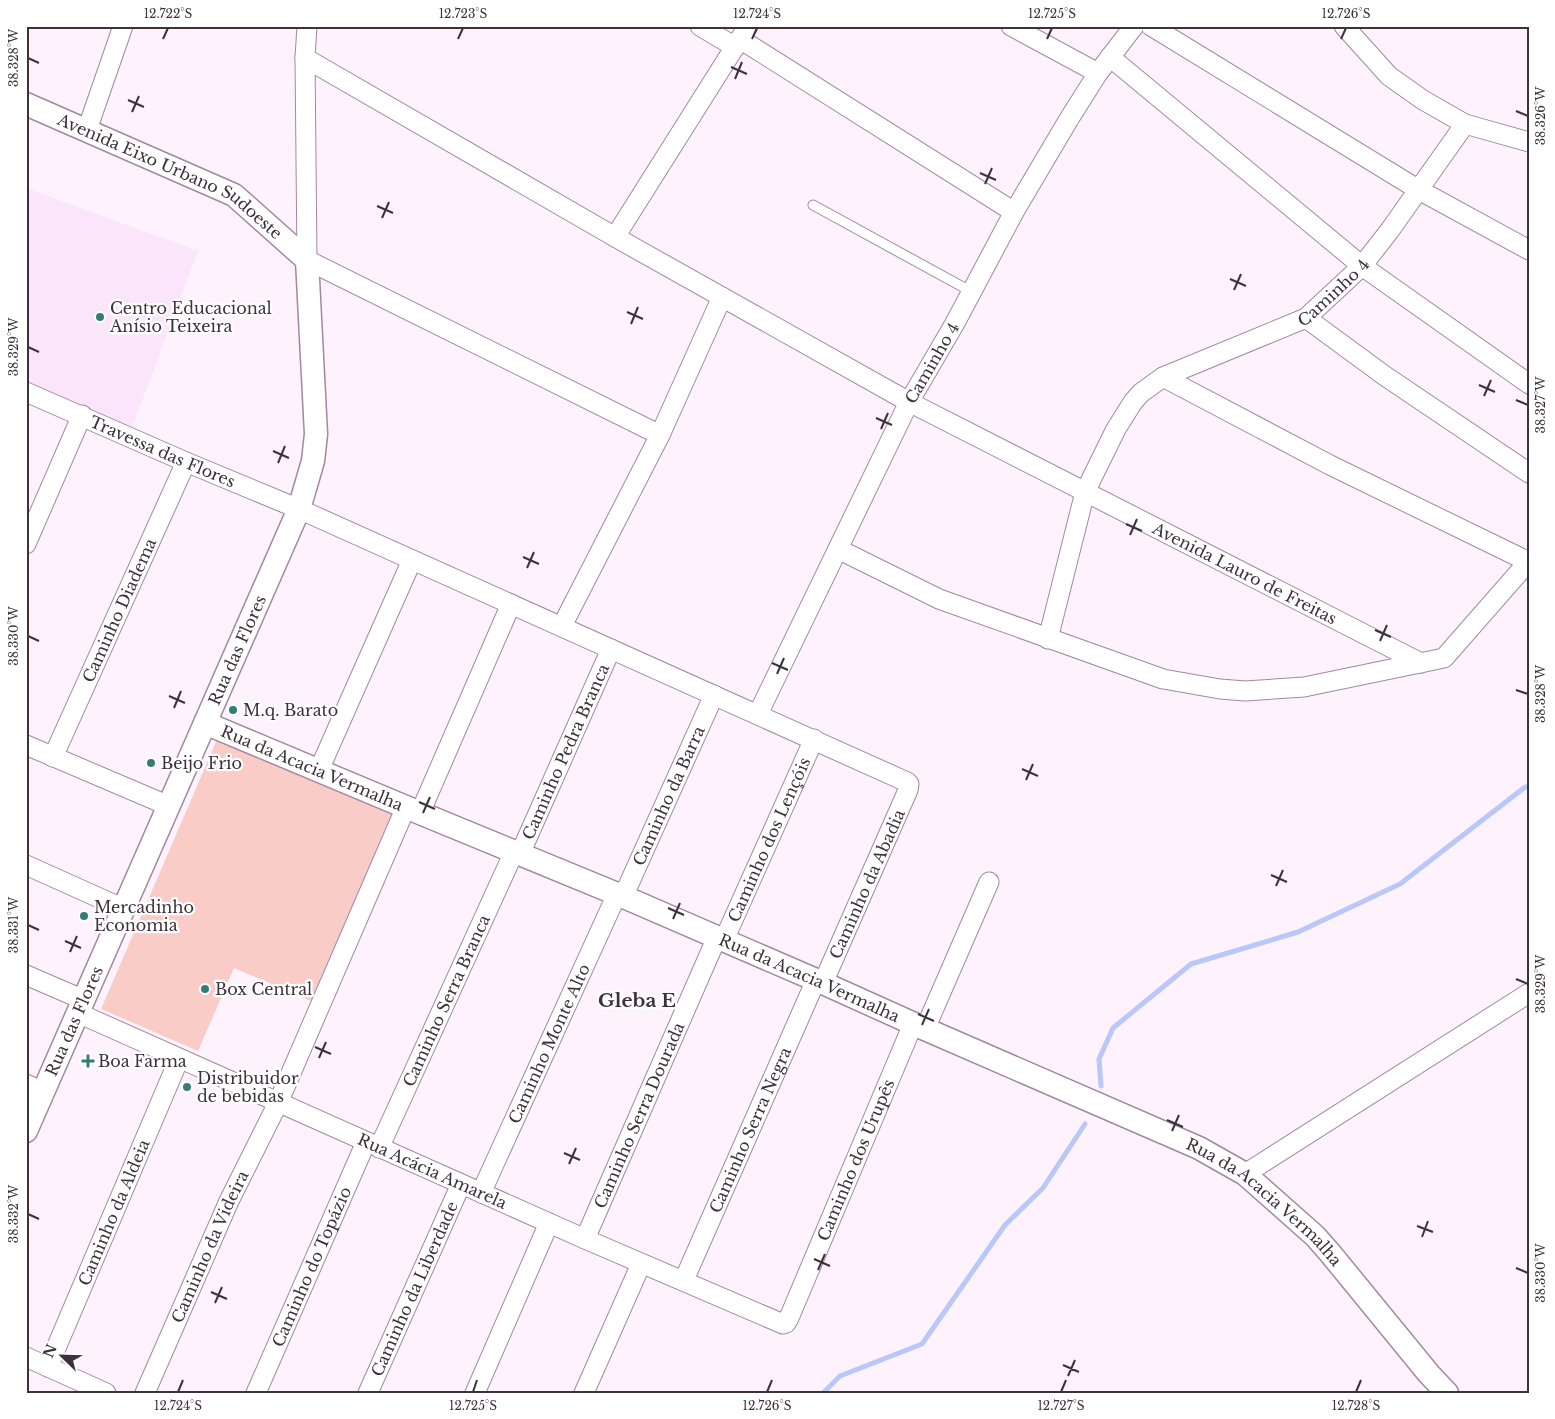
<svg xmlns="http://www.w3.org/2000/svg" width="1555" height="1419" font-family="'Libre Baskerville',serif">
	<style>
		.built { fill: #fbe5fa }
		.green { fill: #faccc8 }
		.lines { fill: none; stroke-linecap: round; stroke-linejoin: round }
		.stream { stroke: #b9c7f9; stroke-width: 5 }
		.service-casing { stroke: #a388a2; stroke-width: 11 }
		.minor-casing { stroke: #a388a2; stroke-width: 21 }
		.tertiary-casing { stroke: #a388a2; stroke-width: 25 }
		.service { stroke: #fff; stroke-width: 9 }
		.minor { stroke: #fff; stroke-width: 19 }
		.tertiary { stroke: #fff; stroke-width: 22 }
		.ticks { fill: none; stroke: #3d313c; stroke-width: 2 }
		.poi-dot { fill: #337c77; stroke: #fff; stroke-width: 2 }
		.labels { text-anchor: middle; stroke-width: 4.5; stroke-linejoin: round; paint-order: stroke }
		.street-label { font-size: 16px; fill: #3d313c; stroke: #fff }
		.poi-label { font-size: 16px; fill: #3d313c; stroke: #fff; text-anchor: start }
		.quarter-label { font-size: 19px; font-weight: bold; fill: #3d313c; stroke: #fff }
		.neatline { fill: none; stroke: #3d313c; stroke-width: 2 }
		.ticks-label { font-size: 12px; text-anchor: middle; fill: #3d313c }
	</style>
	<rect width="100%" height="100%" fill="#fef2fd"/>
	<path class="built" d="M26 188 198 251 132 428 26 382Z"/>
	<path class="green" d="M219 735 398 815 316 1003 234 968 198 1051 101 1009Z"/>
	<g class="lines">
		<g class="stream">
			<path d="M1101 1086 1099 1059 1113 1028 1191 964 1298 932 1400 884 1525 787H1529"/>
			<path d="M823 1393 840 1376 922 1344 1005 1225 1043 1188 1085 1124"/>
		</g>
		<g class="service-casing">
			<path id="service" d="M813 205 972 292"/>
		</g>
		<g class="minor-casing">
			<g id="minor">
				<path d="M307 26 305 58 307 260 660 435"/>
				<path d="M700 26 735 47"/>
				<path d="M1011 26 1098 73"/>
				<path d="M1151 26 1419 190 1529 250"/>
				<path d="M1344 26 1389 76 1423 100 1465 124 1529 142"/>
				<path d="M740 39 1014 212"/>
				<path d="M1110 57 1362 266 1529 384"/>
				<path id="s1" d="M305 58 615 237 909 402 1421 663"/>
				<path d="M87 130 123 26"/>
				<path d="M615 237 748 26"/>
				<path d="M1306 318 1385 376 1529 473"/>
				<path d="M1163 377 1330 465 1529 562"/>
				<path id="s2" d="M26 392 186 462 299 509 907 782 909 784 908 790 823 983"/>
				<path d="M26 544 82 415"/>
				<path d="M838 549 939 599 1163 679 1220 689 1245 691 1304 687 1444 658 1529 561"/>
				<path d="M562 626 660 435 722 297"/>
				<path id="s3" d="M1048 639 1085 492 1116 429 1133 402 1141 393 1163 377 1306 318 1362 266 1390 230 1465 124"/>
				<path id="s4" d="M758 714 909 402 955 323 1014 212 1069 119 1098 73 1134 26"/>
				<path d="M26 745 169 806"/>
				<path id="s5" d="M53 757 186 462"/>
				<path d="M319 770 412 560"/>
				<path d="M420 813 511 604"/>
				<path id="s6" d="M520 854 611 649"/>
				<path d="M26 865 124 909"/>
				<path id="s7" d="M623 897 714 695"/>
				<path id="s8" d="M724 940 814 739"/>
				<path d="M26 975 84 1000"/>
				<path id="s9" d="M78 1013 585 1239 783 1324 786 1323 789 1318 913 1024"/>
				<path d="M925 1029 989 882"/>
				<path d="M26 1084 43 1092"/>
				<path id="s10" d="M379 1148 514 852"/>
				<path d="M1245 1174 1529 993"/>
				<path id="s11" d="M481 1193 617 894"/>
				<path id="s12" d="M585 1239 717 937"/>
				<path id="s13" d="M684 1280 816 980"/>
				<path d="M26 1357 106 1393"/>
				<path id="s14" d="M48 1367 179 1059"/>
				<path id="s15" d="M145 1393 229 1201 278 1103 406 807"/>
				<path id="s16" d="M256 1393 366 1142"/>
				<path id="s17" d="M368 1393 461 1184"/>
				<path d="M475 1393 549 1223"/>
				<path d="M584 1393 641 1264"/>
			</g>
		</g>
		<g class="tertiary-casing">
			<g id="tertiary">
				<path id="s18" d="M26 104 234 195 307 260 316 434 313 461 299 509 26 1131"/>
				<path id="s19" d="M205 723 420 813 617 894 823 983 925 1029 1199 1148 1245 1174 1315 1236 1330 1253 1429 1374 1447 1393"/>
			</g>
		</g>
		<use href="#service" class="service"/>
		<use href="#minor" class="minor"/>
		<use href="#tertiary" class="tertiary"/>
	</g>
	<path class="ticks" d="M163 39 168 28M458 39 463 28M752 39 757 28M1047 39 1052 28M1341 39 1346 28M28 58 39 63M731 67 747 74M735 79 742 62M128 100 144 107M1516 111 1528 116M132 112 139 96M980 173 996 180M985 184 992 168M377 206 393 213M382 218 389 202M1230 279 1246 286M1234 290 1241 274M627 312 643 319M631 324 638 307M28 347 39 352M1479 385 1495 392M1484 396 1491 380M1516 400 1528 405M876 418 892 425M881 429 888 413M273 451 289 458M278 463 285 446M1126 524 1142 531M1130 535 1137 519M523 557 539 564M527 568 534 552M1375 630 1391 637M28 636 39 641M1380 641 1387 625M772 663 788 670M777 674 784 658M1516 690 1528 694M169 696 185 703M174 708 181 691M1022 769 1038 776M1026 780 1033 764M419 802 435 809M423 813 430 797M1271 875 1287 882M1276 886 1283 870M668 908 684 915M673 919 680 903M28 925 39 930M65 941 81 948M70 952 77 936M1516 979 1528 984M918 1014 934 1021M922 1025 929 1009M315 1047 331 1054M319 1058 326 1042M1167 1120 1183 1127M1172 1131 1179 1115M564 1153 580 1160M569 1164 576 1148M28 1214 39 1219M1417 1226 1433 1232M1422 1237 1428 1221M814 1259 830 1266M1516 1268 1528 1273M818 1270 825 1254M211 1292 227 1299M215 1303 222 1287M1063 1365 1079 1372M1068 1376 1075 1360M178 1392 183 1380M473 1392 477 1380M767 1392 772 1380M1061 1392 1066 1380M1356 1392 1361 1380"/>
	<g class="poi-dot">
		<circle cx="100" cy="317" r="5"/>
		<circle cx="233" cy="710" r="5"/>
		<circle cx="151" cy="763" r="5"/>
		<circle cx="84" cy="916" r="5"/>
		<circle cx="205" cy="989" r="5"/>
		<path d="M85.5 1053.5h5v5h5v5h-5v5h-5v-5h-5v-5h5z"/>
		<circle cx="187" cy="1087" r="5"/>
	</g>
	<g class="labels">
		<g class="street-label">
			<text dy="6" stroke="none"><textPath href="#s18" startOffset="162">Avenida Eixo Urbano Sudoeste</textPath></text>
			<text dy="6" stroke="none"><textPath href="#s3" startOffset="485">Caminho 4</textPath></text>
			<text dy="6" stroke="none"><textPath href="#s4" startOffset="392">Caminho 4</textPath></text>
			<text dy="6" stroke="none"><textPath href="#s2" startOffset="149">Travessa das Flores</textPath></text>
			<text dy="6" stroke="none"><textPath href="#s1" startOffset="1072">Avenida Lauro de Freitas</textPath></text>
			<text dy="6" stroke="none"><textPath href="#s5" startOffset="161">Caminho Diadema</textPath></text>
			<text transform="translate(237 650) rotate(-66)" y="6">Rua das Flores</text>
			<text dy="6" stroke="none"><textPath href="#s6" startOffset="112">Caminho Pedra Branca</textPath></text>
			<text dy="6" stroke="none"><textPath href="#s19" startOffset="116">Rua da Acacia Vermalha</textPath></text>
			<text dy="6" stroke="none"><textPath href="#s7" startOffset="111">Caminho da Barra</textPath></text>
			<text dy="6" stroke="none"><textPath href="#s8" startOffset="110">Caminho dos Lençóis</textPath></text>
			<text transform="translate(867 884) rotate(-66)" y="6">Caminho da Abadia</text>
			<text dy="6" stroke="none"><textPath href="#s19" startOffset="656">Rua da Acacia Vermalha</textPath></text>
			<text dy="6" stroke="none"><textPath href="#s10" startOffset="162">Caminho Serra Branca</textPath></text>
			<text transform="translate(74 1021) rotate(-66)" y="6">Rua das Flores</text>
			<text dy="6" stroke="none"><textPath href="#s11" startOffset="164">Caminho Monte Alto</textPath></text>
			<text dy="6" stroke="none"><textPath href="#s12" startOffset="135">Caminho Serra Dourada</textPath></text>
			<text dy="6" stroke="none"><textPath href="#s13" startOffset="164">Caminho Serra Negra</textPath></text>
			<text dy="6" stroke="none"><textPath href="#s9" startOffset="951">Caminho dos Urupês</textPath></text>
			<text dy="6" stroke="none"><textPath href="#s9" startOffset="388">Rua Acácia Amarela</textPath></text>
			<text dy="6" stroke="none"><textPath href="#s19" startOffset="1166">Rua da Acacia Vermalha</textPath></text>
			<text dy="6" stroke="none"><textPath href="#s14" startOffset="168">Caminho da Aldeia</textPath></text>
			<text dy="6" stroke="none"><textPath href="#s15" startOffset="160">Caminho da Videira</textPath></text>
			<text dy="6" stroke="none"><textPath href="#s16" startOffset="138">Caminho do Topázio</textPath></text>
			<text dy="6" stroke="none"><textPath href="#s17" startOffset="114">Caminho da Liberdade</textPath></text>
		</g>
		<g class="poi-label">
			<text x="110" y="314">Centro Educacional<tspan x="110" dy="18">Anísio Teixeira</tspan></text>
			<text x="243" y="716">M.q. Barato</text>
			<text x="161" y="769">Beijo Frio</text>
			<text x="94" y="913">Mercadinho<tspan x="94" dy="18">Economia</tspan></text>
			<text x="215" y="995">Box Central</text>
			<text x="98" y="1067">Boa Farma</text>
			<text x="197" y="1084">Distribuidor<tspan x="197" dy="18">de bebidas</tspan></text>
		</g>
		<g class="quarter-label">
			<text x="637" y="1007">Gleba E</text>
		</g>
	</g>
	<rect width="1555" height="1419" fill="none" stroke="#ffffff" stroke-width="55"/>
	<g transform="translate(62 1356) rotate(293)" stroke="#ffffff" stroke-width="4" paint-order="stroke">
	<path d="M0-4L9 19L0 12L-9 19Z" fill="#3d313c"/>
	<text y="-8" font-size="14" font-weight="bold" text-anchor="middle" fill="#3d313c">N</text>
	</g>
	<rect x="28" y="28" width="1500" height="1364" class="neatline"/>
	<g class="ticks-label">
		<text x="168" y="18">12.722°S</text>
		<text x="463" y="18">12.723°S</text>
		<text x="757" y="18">12.724°S</text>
		<text x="1052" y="18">12.725°S</text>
		<text x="1346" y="18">12.726°S</text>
		<text transform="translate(14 58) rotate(-90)" y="4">38.328°W</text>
		<text transform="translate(1541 116) rotate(-90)" y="4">38.326°W</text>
		<text transform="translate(14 347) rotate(-90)" y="4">38.329°W</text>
		<text transform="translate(1541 405) rotate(-90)" y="4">38.327°W</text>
		<text transform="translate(14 636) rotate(-90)" y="4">38.330°W</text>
		<text transform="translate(1541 694) rotate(-90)" y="4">38.328°W</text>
		<text transform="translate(14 925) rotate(-90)" y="4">38.331°W</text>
		<text transform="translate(1541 984) rotate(-90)" y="4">38.329°W</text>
		<text transform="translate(14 1214) rotate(-90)" y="4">38.332°W</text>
		<text transform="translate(1541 1273) rotate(-90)" y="4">38.330°W</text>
		<text x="178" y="1410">12.724°S</text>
		<text x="473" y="1410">12.725°S</text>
		<text x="767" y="1410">12.726°S</text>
		<text x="1061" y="1410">12.727°S</text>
		<text x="1356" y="1410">12.728°S</text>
	</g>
</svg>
